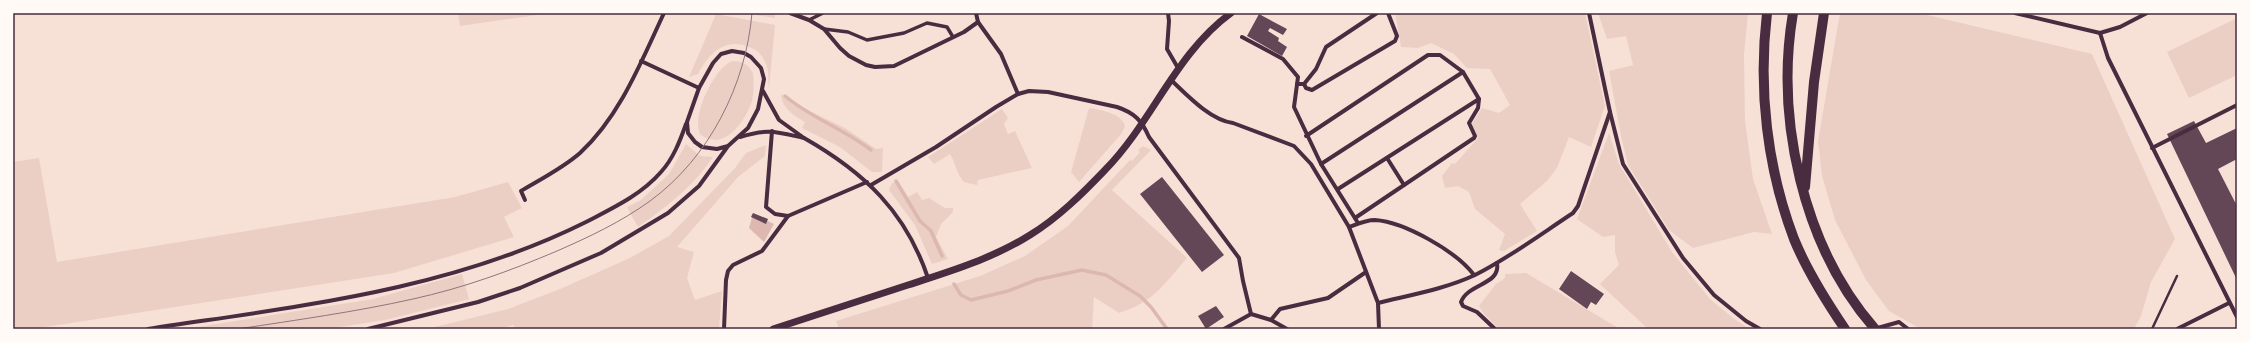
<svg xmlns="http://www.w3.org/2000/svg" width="2250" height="342" font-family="'Space Grotesk',sans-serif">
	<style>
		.green { fill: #ebcfc5 }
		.water { fill: #dcb8b0 }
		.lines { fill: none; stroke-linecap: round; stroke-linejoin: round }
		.stream { stroke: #dcb8b0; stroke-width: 3.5 }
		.building { fill: #644757 }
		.service { stroke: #4a2c40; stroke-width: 2.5 }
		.pedestrian { stroke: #4a2c40; stroke-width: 3.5 }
		.minor { stroke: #4a2c40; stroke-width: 4 }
		.tertiary { stroke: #4a2c40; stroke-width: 7 }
		.motorway { stroke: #4a2c40; stroke-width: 10 }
		.tram { stroke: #8f747c; stroke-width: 1 }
		.neatline { fill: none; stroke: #4a2c40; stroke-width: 1.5 }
	</style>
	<rect width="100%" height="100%" fill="#f7e1d7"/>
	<g class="green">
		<path d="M458 13H551L460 26Z"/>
		<path d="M743 13H775V18Z"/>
		<path d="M1395 13H1585L1605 106 1591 147 1569 137 1557 168 1547 181 1520 204 1537 231 1504 251 1499 250 1505 234 1475 209 1469 192 1458 186 1445 188 1442 176 1452 163 1455 164 1478 138 1471 125 1482 108 1499 113 1510 105 1490 69 1467 68 1454 54 1431 43 1418 48 1401 47Z"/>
		<path d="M1598 13H1748L1744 54 1745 121 1753 179 1772 234 1754 232 1693 248 1669 230 1628 165 1621 136 1609 71 1633 65 1626 36 1607 39Z"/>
		<path d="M1840 13H1919L2092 54 2175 239 2151 282 2141 316 2134 329H1921L1889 311 1866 280 1835 220 1822 176 1818 141Z"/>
		<path d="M716 14 775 25 769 88C768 80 769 71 766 64 762 55 758 50 749 47 724 37 709 54 698 74L689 77Z"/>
		<path d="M2237 18V75L2189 98 2167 52Z"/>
		<path d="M732 61C742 61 748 64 753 73 754 82 754 92 752 101 745 122 723 153 700 134 691 115 714 69 732 61Z"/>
		<path d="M781 94 801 107 845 128 876 149 883 148 882 172H872L840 147 802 128 805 122C793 115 782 108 781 94Z"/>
		<path d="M1089 108C1102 110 1121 113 1125 126L1122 133 1079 182 1071 172Z"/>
		<path d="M1002 109 1008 118 1004 124 1008 134 1015 131 1032 168 978 180 977 185 964 182C956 173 956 164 950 154L934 164 928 157Z"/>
		<path d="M1609 133 1619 164 1672 252 1710 299 1734 319 1750 329H1648L1600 284 1619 265 1615 252V235L1603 237 1577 219Z"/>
		<path d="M686 144 700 156 713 157C693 187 666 207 638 227L627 207 641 200 669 174Z"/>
		<path d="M766 145 765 156 738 177 677 247 694 252 687 278 695 300 722 291 719 329H516L513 325 501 329H427L508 309 560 289 630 258 669 236 735 168 746 153Z"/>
		<path d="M1143 146 1151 150 1112 190 1187 258C1163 285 1154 302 1119 313L1094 297 1092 329H839L836 321 980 276 1025 256 1068 226 1130 160 1132 161 1140 152 1138 150Z"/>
		<path d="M39 158 57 262 455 197 508 182 522 208 504 217 514 237 394 273 39 328 13 329V162Z"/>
		<path d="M898 181 908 197 917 192 922 200 929 198 945 208H953V212L941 224 936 237 948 259 932 264 915 225 889 190 892 183Z"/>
		<path d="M1526 273 1620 329H1499L1484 314 1479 306 1496 284 1505 278V274Z"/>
		<path d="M462 274 469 299 385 320 327 329H185L373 299Z"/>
	</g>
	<path class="water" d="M753 214 774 224 764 242 749 228Z"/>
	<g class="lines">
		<g class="stream">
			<path d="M785 96C811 118 844 129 871 150"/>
			<path d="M896 181 920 221 931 231 942 256"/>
			<path d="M954 284 961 295 971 300 1008 291 1036 280 1082 270 1106 275 1140 296 1151 307 1167 329"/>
		</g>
	</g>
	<g class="building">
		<path d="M1259 14 1287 29 1283 35 1270 28 1268 31 1279 38 1278 41 1287 47 1282 56 1247 36Z"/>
		<path d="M2194 121 2206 143 2237 128V159L2218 169 2237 206V280L2167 134Z"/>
		<path d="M1162 177 1224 255 1202 272 1140 194Z"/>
		<path d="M753 213 768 219 766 224 751 217Z"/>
		<path d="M1571 271 1604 294 1596 305 1591 302 1587 309 1559 289Z"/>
		<path d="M1216 306 1224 317 1206 329 1198 316Z"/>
	</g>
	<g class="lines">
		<path class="service" d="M2152 329 2177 276"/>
		<g class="pedestrian">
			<path d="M809 20 823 13"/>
			<path d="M824 29 848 32 867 40 904 33 927 23 947 27 953 37"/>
		</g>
		<g class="minor">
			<path d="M790 13 809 20 824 29 840 48 849 56 866 65 875 67 894 66 964 32 978 22"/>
			<path d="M976 13 978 22 1001 54 1018 94"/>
			<path d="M1168 13 1169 21 1167 49 1178 68"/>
			<path d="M2015 13 2100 33 2120 27 2147 13"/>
			<path d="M2100 33 2108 58 2237 317"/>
			<path d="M1242 37 1283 59 1298 77 1294 107 1321 164 1358 223"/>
			<path d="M641 61 699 88"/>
			<path d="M1463 72 1479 99"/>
			<path d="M1170 79C1187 95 1210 120 1233 123L1294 146 1311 164 1349 227 1378 303 1379 329"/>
			<path d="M1297 84H1304L1316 69 1326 47 1377 13"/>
			<path d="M1304 84 1306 88 1312 90 1395 41 1397 36 1388 13"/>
			<path d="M1610 112 1623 164 1683 258 1714 295 1746 321 1760 329"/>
			<path d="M772 131 766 207 775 214 788 216"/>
			<path d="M1306 136 1428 55H1440L1463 72 1321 164"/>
			<path d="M740 137C768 128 777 132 804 138L779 120 763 91"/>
			<path d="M804 138C864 172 906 212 928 278"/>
			<path d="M2152 148 2237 105"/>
			<path d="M1387 158 1404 185"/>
			<path d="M871 185 936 147 996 107 1018 94 1029 91 1048 92 1117 107C1135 113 1142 121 1149 137L1239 258 1243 281 1251 314 1271 320 1287 329"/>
			<path d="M1338 189 1479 99 1478 108 1469 123 1475 136 1474 138 1355 218"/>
			<path d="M525 200 521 191C541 179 563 168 580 153 620 116 641 62 664 13"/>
			<path d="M1349 227C1357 224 1366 220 1375 220 1405 222 1457 252 1474 275"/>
			<path d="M1378 303C1410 295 1445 289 1475 275 1509 258 1541 234 1573 213L1578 206 1610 112 1589 13"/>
			<path d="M1271 320 1280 309 1328 298 1366 272"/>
			<path d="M148 329C298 306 448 291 586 222 613 208 641 195 661 172 673 159 680 141 686 124"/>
			<path d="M368 329 478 302 520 288 601 253 668 213 699 186 728 146 748 128 758 109 764 79 761 68 751 57 744 53 732 51 721 54 713 63 699 88 687 122 688 133 695 142 702 147 717 149 728 146"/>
			<path d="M724 329 726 280 728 271 733 265 762 251 788 216 867 182"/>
			<path d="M1224 329 1251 314"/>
			<path d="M1495 329 1477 312 1463 306 1461 302C1468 283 1501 285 1497 263"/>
			<path d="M1874 329 1899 322 1908 329"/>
			<path d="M2177 329 2229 303"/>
		</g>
		<path class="tertiary" d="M773 329C818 314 863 300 908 285 950 271 992 259 1030 235 1058 218 1083 193 1105 170 1153 121 1175 54 1231 13"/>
		<g class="motorway">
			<path d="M1767 13C1758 89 1767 168 1794 239 1807 271 1826 301 1845 329"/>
			<path d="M1793 13C1775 119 1803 247 1875 329"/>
			<path d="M1805 187 1814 82 1824 13"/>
		</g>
		<path class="tram" d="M238 329C296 320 355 312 413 299 463 288 510 271 557 251 589 237 621 222 650 201 709 158 746 85 752 13"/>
	</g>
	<rect width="2250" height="342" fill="none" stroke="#fffaf5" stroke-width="28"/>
	<rect x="14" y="14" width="2222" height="314" class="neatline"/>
</svg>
